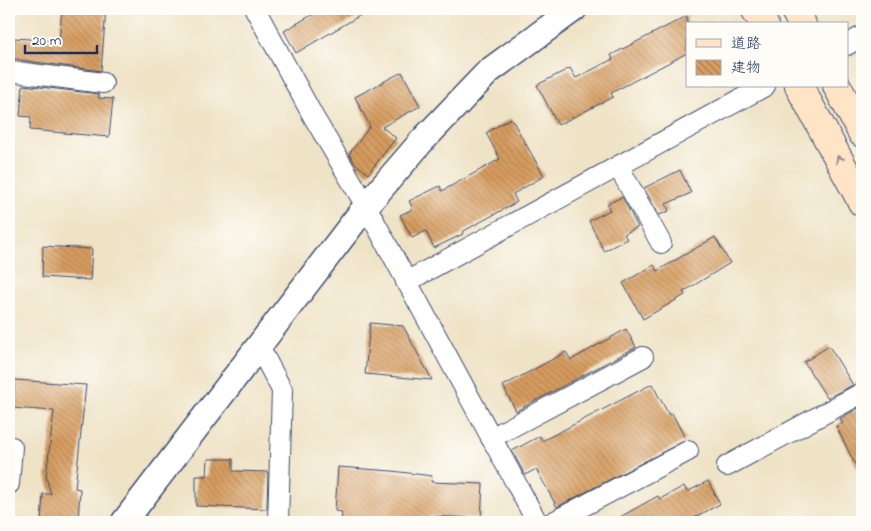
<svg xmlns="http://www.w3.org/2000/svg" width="871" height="531" font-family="'Indie Flower','Klee One',sans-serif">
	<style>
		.building { fill: url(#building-back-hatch) }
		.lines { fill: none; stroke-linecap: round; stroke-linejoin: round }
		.minor-casing { stroke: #3b4a6e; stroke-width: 22 }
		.tertiary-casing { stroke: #3b4a6e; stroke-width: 28 }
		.secondary-casing { stroke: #3b4a6e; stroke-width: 30 }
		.minor { stroke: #fff; stroke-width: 20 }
		.tertiary { stroke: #fff; stroke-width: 25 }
		.secondary { stroke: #ffe4c6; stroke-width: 28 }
		.oneway { stroke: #8d8a92 }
	</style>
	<defs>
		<pattern id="building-back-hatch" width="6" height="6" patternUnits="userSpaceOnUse" patternTransform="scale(1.25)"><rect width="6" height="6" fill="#d79c5e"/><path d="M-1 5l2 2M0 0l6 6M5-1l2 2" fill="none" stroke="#ae8051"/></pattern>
	</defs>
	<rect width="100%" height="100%" fill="#fdfcf7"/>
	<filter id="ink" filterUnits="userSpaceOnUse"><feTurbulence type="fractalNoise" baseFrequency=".02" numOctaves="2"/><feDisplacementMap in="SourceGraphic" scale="10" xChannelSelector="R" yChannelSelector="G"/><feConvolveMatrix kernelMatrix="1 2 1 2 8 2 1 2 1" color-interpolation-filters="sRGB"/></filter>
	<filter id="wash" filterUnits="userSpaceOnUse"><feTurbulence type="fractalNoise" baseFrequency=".0096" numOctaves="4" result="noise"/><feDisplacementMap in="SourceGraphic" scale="20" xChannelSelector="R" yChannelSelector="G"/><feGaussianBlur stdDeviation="1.12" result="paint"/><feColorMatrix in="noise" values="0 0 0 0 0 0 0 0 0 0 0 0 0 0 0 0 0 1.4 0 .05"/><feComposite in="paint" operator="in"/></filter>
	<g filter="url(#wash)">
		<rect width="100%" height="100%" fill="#efe3c6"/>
		<g id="blocks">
			<g class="building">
				<path d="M62 9H106L101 71 13 59 14 38 59 41Z"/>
				<path d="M322 9H371L296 53 284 31Z"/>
				<path d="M687 16V53L611 93 613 97 558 125 537 85 570 68 576 78 613 59 611 55Z"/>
				<path d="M402 72 420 106 382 127 396 138 368 174 355 163 349 154 370 126 355 97Z"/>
				<path d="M23 85 99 94V98L113 99 109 137 30 130 31 117 20 116Z"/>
				<path d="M511 118 544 176 513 194 517 202 462 232 463 234 434 248 426 231 412 238 400 215 413 209 409 201 440 186 442 191 500 159 486 133Z"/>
				<path d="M680 170 691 193 666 204 669 211 659 215 644 188Z"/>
				<path d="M622 197 638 227 624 234 627 239 604 251 589 221 610 210 607 204Z"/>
				<path d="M715 237 730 263 683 292 685 295 643 319 623 283 654 265 657 271Z"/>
				<path d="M43 246 92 249 90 280 42 277Z"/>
				<path d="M370 323 403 326 432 380 365 374Z"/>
				<path d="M626 329 636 347 516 411 503 386 566 352 571 360Z"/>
				<path d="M829 346 853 385 827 398 804 362Z"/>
				<path d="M15 380 86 385 75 488 80 489 78 522H41L43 494H51L46 477 54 411 12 408Z"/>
				<path d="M652 384 669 415 672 413 686 440 557 507 536 469 525 475 512 451 540 436 542 441Z"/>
				<path d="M862 406V478L836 426 843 423 840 419Z"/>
				<path d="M208 459H233V471L268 472 267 509 196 506V476H207Z"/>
				<path d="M338 467 392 471 432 476 431 482 483 484 481 518 430 516V522H341L342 512 335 511Z"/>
				<path d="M708 481 720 504 686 522H611L658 496 660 499 684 486 687 492Z"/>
			</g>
		</g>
	</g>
	<g filter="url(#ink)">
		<use href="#blocks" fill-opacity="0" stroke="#3b4a6e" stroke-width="1"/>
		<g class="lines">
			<g class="minor-casing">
				<g id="minor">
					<path d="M255 9 313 116 366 206 537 522"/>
					<path d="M847 45 862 36"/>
					<path d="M9 71 103 83"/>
					<path d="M618 166 661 243"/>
					<path d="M406 282 765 86"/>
					<path d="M259 347 282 390 278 522"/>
					<path d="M491 438 643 357"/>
					<path d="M727 466 862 393"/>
					<path d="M9 484 12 447"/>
					<path d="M553 522 688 451"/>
				</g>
			</g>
			<g class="tertiary-casing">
				<path id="tertiary" d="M124 522 366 206 421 142 489 71 574 9"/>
			</g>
			<g class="secondary-casing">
				<g id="secondary">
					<path d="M755 9 764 24"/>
					<path d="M794 9 802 24"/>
					<path d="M799 86 862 202"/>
					<path d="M837 86 862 133"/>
				</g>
			</g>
			<use href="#minor" class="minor"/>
			<use href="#tertiary" class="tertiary"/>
			<use href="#secondary" class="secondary"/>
		</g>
		<defs><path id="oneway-chevron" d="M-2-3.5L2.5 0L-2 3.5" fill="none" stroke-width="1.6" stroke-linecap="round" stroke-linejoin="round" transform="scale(1.25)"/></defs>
		<use class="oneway" href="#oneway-chevron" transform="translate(839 159) rotate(-119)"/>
	</g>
	<rect width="871" height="531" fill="none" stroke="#fdfcf7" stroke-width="30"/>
	<rect x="686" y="22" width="162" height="65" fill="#fdfcf7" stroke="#a3aaba"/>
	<rect x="696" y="39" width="25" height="8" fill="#ffe4c6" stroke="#a3aaba"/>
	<text x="731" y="48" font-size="15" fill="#1b2f5e">道路</text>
	<rect x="696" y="60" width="25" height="15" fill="url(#building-back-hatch)" stroke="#a3aaba"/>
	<text x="731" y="72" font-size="15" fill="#1b2f5e">建物</text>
	<path d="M25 45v8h72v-8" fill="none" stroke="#1b2f5e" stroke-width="2.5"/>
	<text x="32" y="45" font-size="15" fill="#1b2f5e" stroke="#fdfcf7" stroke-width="4" paint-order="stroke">20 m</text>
</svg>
